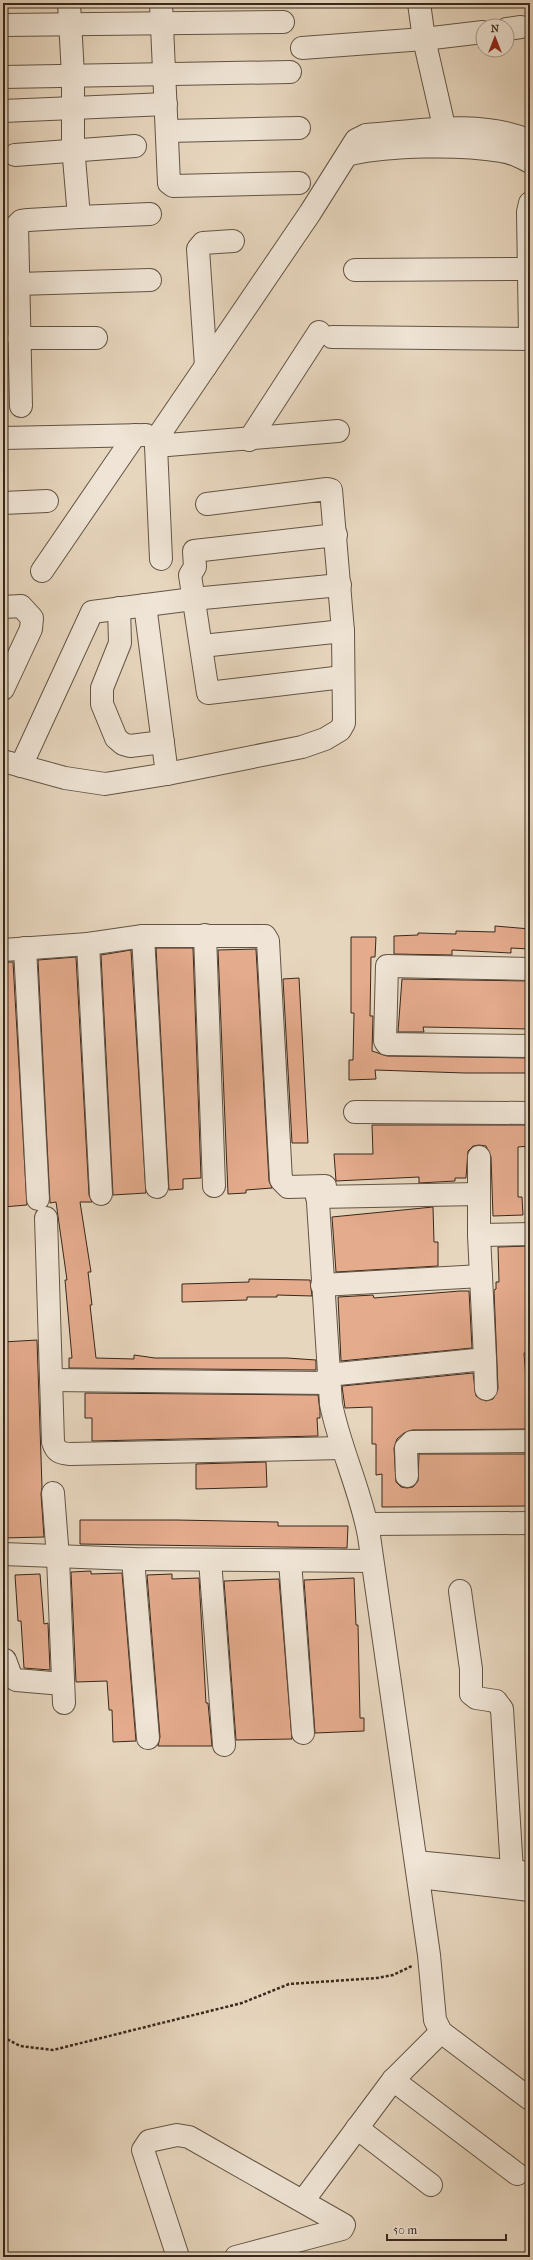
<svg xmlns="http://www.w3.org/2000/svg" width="533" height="2260" font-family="'IM FELL French Canon',serif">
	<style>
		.building { fill: #e4ab8d; stroke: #37281c }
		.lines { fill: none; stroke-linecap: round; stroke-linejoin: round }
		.minor-casing { stroke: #635444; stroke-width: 24 }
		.path { stroke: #37281c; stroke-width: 2.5; stroke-dasharray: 3 2; stroke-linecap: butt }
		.minor { stroke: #efe4d5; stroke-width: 22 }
	</style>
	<rect width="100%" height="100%" fill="#e7d6be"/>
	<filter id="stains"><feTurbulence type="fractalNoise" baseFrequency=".005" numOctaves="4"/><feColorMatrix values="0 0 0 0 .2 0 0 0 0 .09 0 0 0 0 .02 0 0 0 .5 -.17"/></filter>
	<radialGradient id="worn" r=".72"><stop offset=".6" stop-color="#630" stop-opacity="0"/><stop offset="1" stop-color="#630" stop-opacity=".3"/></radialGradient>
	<g class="building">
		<path d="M495 926 530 929V949L511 948V953L452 950V955L394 954V936L418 935V933L456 934V931L495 932Z"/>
		<path d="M351 937H376L375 957H371L370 1016H373L372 1051 387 1056 530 1058V1073H465L375 1070 376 1079 349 1080V1060H353L354 1013H351Z"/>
		<path d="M156 948H193L201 1178 183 1179V1189L169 1190Z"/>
		<path d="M256 949 269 1181 272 1188 246 1190V1193L228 1194 218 950Z"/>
		<path d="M131 950 146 1193 113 1195 101 955Z"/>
		<path d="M76 957 89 1195 92 1202H80L91 1272H88L92 1305H90L96 1358 134 1359V1355L155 1358H287L316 1360V1370L69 1368V1358H72L65 1280H67L56 1202 50 1203 38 960Z"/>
		<path d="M3 962H13L27 1205 3 1207Z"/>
		<path d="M299 978 308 1143H292L283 979Z"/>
		<path d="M402 979 530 981V1029L423 1027 424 1032H398Z"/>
		<path d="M372 1125H530V1146L518 1147V1197H522L523 1215 493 1216 491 1157 486 1146 479 1145 473 1146 468 1151 466 1178H455V1181L419 1183V1177L336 1181 334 1154H373Z"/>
		<path d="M433 1207 434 1242H438V1266L336 1272 332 1217Z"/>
		<path d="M530 1246V1351L524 1353 530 1429 412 1430 404 1433 397 1439 394 1448 396 1482 401 1487 407 1488 413 1487 418 1481 419 1454H530V1506L382 1507V1474L376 1475V1444H372V1407L345 1408 342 1386 473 1373 476 1396 486 1401 493 1399 498 1389 494 1290 496 1289V1282H499L498 1247Z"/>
		<path d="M249 1279 310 1280 312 1296 277 1295V1297H247V1300L182 1302V1284L249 1282Z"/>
		<path d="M460 1291H469L472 1348 341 1361 338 1297 373 1295 374 1298Z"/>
		<path d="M37 1340 42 1487 41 1494 44 1537 3 1538V1342Z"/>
		<path d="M85 1393 318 1395 320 1411V1418H317L318 1436 92 1441V1418H85Z"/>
		<path d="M266 1462 267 1487 196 1489V1464Z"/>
		<path d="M80 1520H177L278 1522V1526H348L347 1548 80 1544Z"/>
		<path d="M91 1571V1574L122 1573 136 1741 113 1742 112 1710H109L107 1681 76 1682 71 1572Z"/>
		<path d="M40 1574 44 1624 48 1623 50 1670 24 1668 21 1621H18L15 1575Z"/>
		<path d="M172 1574V1579L199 1578 206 1703H208L212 1746H158L160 1737 147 1575Z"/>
		<path d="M354 1578 356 1625H358L360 1718H364V1731L315 1733 304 1580Z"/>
		<path d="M279 1579 292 1739 236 1740 224 1581Z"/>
	</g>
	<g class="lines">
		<g class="minor-casing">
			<g id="minor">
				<path d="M161 3 169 183 173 186 299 183"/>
				<path d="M419 3 424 39 448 144"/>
				<path d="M3 25 283 22"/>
				<path d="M507 29 521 27"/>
				<path d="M302 48 424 39 483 32"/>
				<path d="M3 77 290 72"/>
				<path d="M3 111 166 104"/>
				<path d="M167 131 299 128"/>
				<path d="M350 154C390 145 460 144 501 151 511 152 521 157 530 162"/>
				<path d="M15 155 135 146"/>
				<path d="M530 203 528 212 530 336"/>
				<path d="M79 217 150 214"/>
				<path d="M355 270 529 269"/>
				<path d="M18 284 150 280"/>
				<path d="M332 337 530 339"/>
				<path d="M19 338H96"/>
				<path d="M206 366 198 249 203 243 233 241"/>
				<path d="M21 406 17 225 21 221 28 220 79 217 73 146V75L69 3"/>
				<path d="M338 431 156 446 159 435 310 213 356 140 366 135C420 131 479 119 530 141"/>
				<path d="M3 438 146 435"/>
				<path d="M249 440 319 332"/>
				<path d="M156 446 161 559"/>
				<path d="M3 503 47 501"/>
				<path d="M336 535 194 551 195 567 190 575 208 693 343 677"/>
				<path d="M42 571 135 435"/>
				<path d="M145 605 167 774"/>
				<path d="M3 607 21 606 32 618 31 629 3 689"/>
				<path d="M119 608 120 643 102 688V704L116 738 123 744 130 746 163 742"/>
				<path d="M202 646 343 631"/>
				<path d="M3 761 65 778 105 784 167 774 302 747 325 739 340 730 344 723 343 631 331 490 327 489 207 504"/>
				<path d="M21 766 92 612 193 599 340 585"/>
				<path d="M205 935 214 1186"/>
				<path d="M143 936 157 1187"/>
				<path d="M88 944 101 1194"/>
				<path d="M25 948 38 1199"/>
				<path d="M3 950 88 944 143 936H265L268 941 281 1180 288 1187 325 1186"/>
				<path d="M530 969 387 966 385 1041 387 1044 530 1046"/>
				<path d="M355 1112 530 1113"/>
				<path d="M479 1157V1235L530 1234"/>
				<path d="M317 1187 331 1404C340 1449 361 1491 369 1536L429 1955 435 2020 441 2032 530 2099"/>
				<path d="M317 1197 479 1194"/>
				<path d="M46 1218 53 1442C56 1452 60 1453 70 1454L342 1448"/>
				<path d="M322 1285 481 1276"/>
				<path d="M485 1359 486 1389"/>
				<path d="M328 1375 485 1359 479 1235"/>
				<path d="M51 1380 329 1383"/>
				<path d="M407 1476 406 1448 412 1442 530 1441"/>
				<path d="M53 1493 58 1558 64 1703"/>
				<path d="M367 1524 530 1523"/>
				<path d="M3 1554 133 1559 372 1561"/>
				<path d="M133 1559 148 1738"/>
				<path d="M210 1560 224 1745"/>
				<path d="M290 1561 303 1733"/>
				<path d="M460 1591 471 1669V1694L476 1698 496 1701 502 1709 512 1871"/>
				<path d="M5 1660 11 1676 16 1680 63 1684"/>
				<path d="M416 1862 530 1873"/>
				<path d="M419 1877 530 1890"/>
				<path d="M393 2080 517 2174"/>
				<path d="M357 2128 431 2185"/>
				<path d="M303 2201 393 2080 441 2032"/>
				<path d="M178 2257 143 2150 149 2141 177 2135 189 2137 344 2225 342 2229 236 2257"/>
			</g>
		</g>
		<path class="path" d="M3 2037 20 2046 53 2050 242 2003 289 1984 377 1978 393 1975 412 1966"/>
		<use href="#minor" class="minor"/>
	</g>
	<rect width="533" height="2260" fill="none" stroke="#e7d6be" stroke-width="16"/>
	<rect x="4" y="4" width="525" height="2252" fill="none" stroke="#37281c" stroke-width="2"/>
	<rect x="8" y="8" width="517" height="2244" fill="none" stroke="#37281c"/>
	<g transform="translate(495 38)"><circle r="19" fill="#efe4d5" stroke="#a5998b"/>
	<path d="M0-3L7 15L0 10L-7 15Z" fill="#8f2418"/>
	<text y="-6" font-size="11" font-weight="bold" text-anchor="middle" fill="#37281c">N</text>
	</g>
	<path d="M387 2234v6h119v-6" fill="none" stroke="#37281c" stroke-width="2"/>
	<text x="393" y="2234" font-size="12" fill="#37281c" stroke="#efe4d5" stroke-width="3" paint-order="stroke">50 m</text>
	<rect width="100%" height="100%" filter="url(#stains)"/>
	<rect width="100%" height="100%" fill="url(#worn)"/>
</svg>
